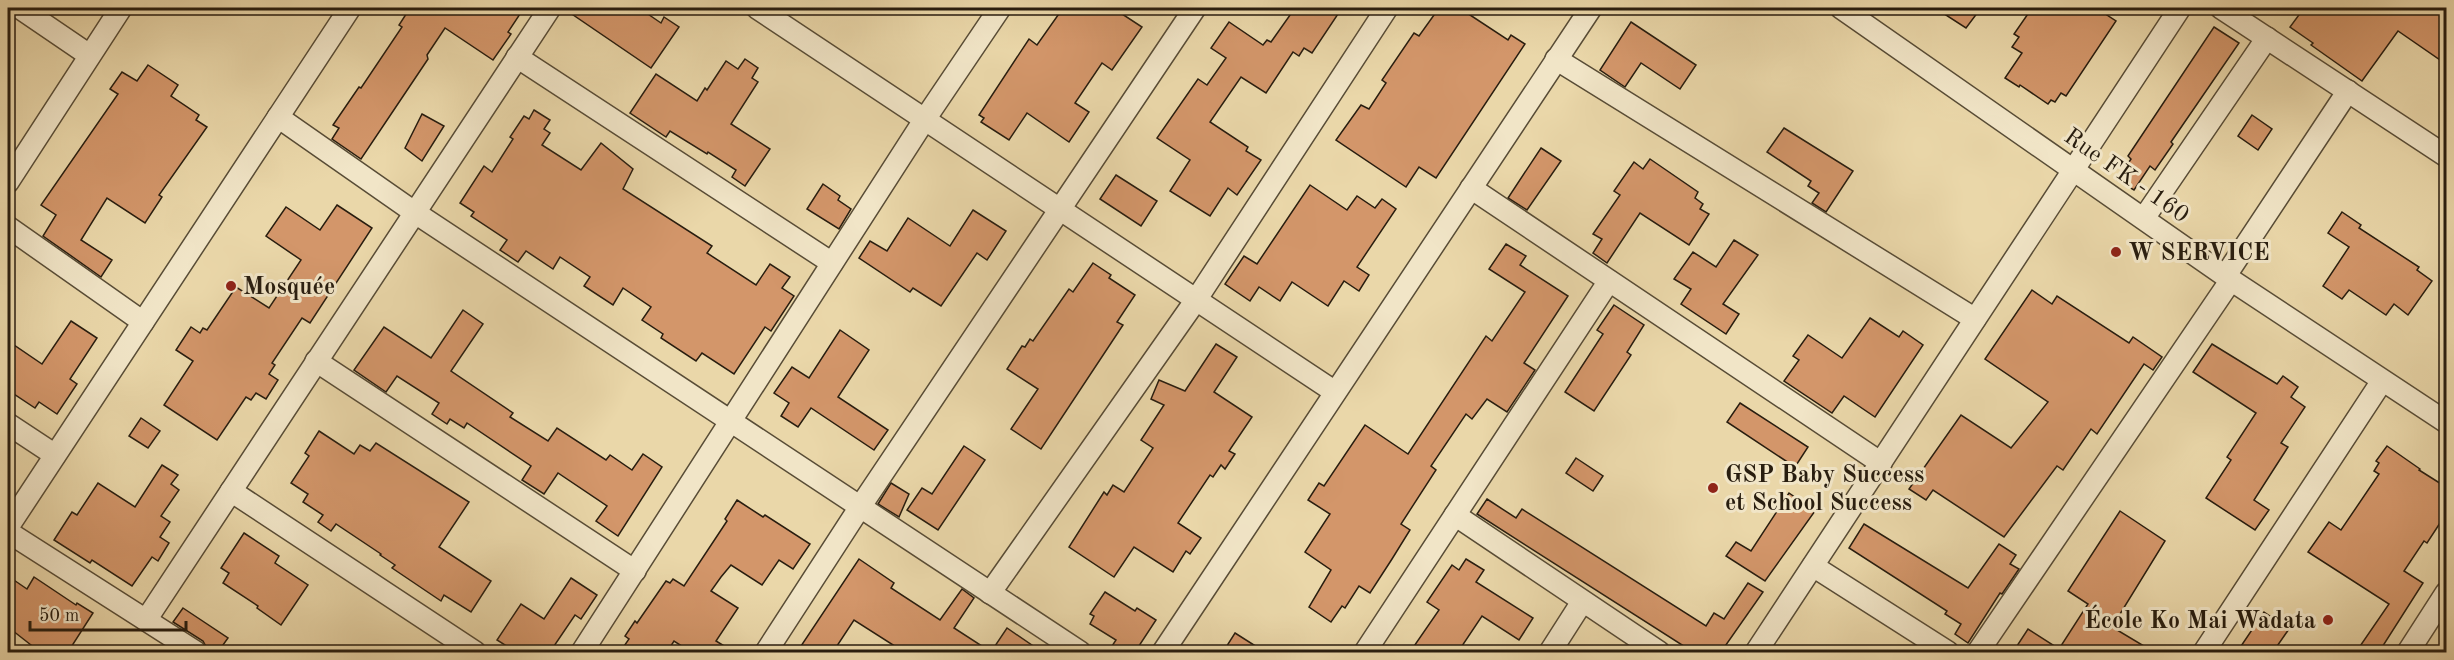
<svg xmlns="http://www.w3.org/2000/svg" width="2454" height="660" font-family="'Old Standard TT',serif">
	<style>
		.building { fill: #d3966a; stroke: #281d0f; stroke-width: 1.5 }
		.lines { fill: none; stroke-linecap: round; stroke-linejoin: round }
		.minor-casing { stroke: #584c36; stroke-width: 24 }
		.minor { stroke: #f1e5c7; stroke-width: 21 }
		.poi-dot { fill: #8f2418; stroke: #f1e5c7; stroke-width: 2 }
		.labels { text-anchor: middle; stroke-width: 6; stroke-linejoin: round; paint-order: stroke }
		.street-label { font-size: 24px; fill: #281d0f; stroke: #f1e5c7 }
		.poi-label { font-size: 24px; font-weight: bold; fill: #281d0f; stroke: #f1e5c7; text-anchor: start }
	</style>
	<rect width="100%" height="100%" fill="#ead7a9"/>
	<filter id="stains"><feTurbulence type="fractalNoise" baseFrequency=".00333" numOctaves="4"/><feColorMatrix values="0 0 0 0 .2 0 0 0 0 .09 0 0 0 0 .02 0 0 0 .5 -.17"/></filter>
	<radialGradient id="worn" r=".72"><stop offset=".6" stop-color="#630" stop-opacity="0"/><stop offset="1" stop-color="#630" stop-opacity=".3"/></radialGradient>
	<g class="building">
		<path d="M410 8H524L508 32 511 34 493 60 445 28 427 55 428 59 361 159 332 139 339 128 333 125 359 87 361 88 402 27 399 25Z"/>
		<path d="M563 8H639L661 23 664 17 679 27 651 68Z"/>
		<path d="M1063 8H1113L1142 27 1112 70 1102 63 1075 103 1089 112 1069 142 1027 113 1009 140 981 122 984 118 979 115 1029 39 1037 45Z"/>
		<path d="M1295 8H1342L1312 53 1304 48 1299 56 1293 52 1266 93 1241 77 1210 122 1248 147 1246 151 1261 160 1237 195 1228 188 1210 216 1170 191 1190 160 1157 138 1198 79 1207 85 1226 58 1211 48 1229 22 1263 45 1267 40 1271 42Z"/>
		<path d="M1439 8H1471L1467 13 1508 40 1511 35 1525 44 1436 178 1419 167 1406 187 1336 140 1361 105 1369 109 1386 83 1382 80 1414 33 1419 36Z"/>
		<path d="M1935 8H1981L1966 28Z"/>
		<path d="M2032 8H2112L2107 15 2116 21 2066 96 2061 93 2055 102 2051 100 2048 104 2020 85 2019 87 2005 78 2022 53 2012 47 2019 37 2014 34Z"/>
		<path d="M2304 8H2446V64L2398 31 2362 81 2311 45 2313 43 2290 27Z"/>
		<path d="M1631 22 1696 65 1680 89 1641 63 1625 87 1600 70Z"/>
		<path d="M2214 27 2239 43 2171 142 2173 144 2155 170 2150 166 2134 190 2117 180 2131 159 2128 156Z"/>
		<path d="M745 59 758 68 752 78 758 82 731 124 770 149 745 186 732 177 736 170 708 152 707 154 670 131 666 137 630 113 656 74 697 101 705 88 707 90 726 61 738 69Z"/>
		<path d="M148 65 178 85 171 96 199 115 196 120 207 127 159 195 162 197 145 223 107 198 81 240 112 260 101 277 43 236 56 215 41 205 118 94 110 89 122 72 137 81Z"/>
		<path d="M534 110 550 120 544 129 550 133 542 145 581 170 601 143 633 169 623 189 712 246 707 253 756 285 770 264 790 277 782 288 794 296 771 331 765 327 734 374 702 353 696 361 661 338 663 334 642 320 651 307 623 288 613 305 584 286 590 277 560 257 553 269 526 251 518 262 500 250 507 240 471 216 474 212 460 203 484 166 492 172 513 139 510 137 524 116 529 119Z"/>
		<path d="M422 114 444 126 422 161 405 148Z"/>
		<path d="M2252 115 2272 129 2258 150 2238 136Z"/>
		<path d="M1784 128 1853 171 1826 212 1812 203 1819 193 1808 186 1811 181 1767 152Z"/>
		<path d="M1541 148 1561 161 1527 210 1508 198Z"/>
		<path d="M1650 159 1698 192 1695 198 1703 204 1700 209 1709 214 1689 245 1640 213 1607 263 1593 253 1602 239 1593 234 1620 195 1614 191 1634 162 1643 169Z"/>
		<path d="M1116 175 1157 201 1141 226 1100 199Z"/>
		<path d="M823 184 840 196 838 200 851 209 839 229 807 209Z"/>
		<path d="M1310 185 1347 210 1357 196 1375 208 1382 199 1396 209 1357 267 1369 275 1359 291 1344 281 1328 306 1292 282 1280 301 1259 287 1250 301 1225 284 1244 256 1257 264Z"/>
		<path d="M337 205 372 228 310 323 302 318 272 363 275 365 269 374 278 380 266 399 256 393 251 400 246 397 217 440 164 405 193 361 176 350 191 327 200 333 203 328 207 330 236 287 269 308 301 260 266 236 286 207 320 230Z"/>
		<path d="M973 210 1006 231 987 260 977 253 941 306 913 288 910 292 859 258 870 241 887 251 908 218 950 246Z"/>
		<path d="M2342 212 2361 225 2359 228 2419 267 2417 270 2432 281 2408 315 2394 304 2386 315 2349 290 2342 299 2323 286 2349 247 2328 233Z"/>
		<path d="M1734 240 1758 255 1723 304 1739 314 1726 334 1681 304 1691 289 1674 279 1693 252 1716 267Z"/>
		<path d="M1506 244 1526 256 1520 265 1568 296 1524 363 1535 370 1507 412 1487 399 1472 419 1466 414 1431 466 1436 470 1401 524 1410 530 1392 559 1370 593 1359 586 1345 608 1342 606 1331 622 1309 607 1331 570 1305 552 1330 514 1308 500 1319 483 1324 486 1365 425 1408 454 1486 336 1492 341 1525 292 1489 269Z"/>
		<path d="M1093 263 1111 275 1109 278 1135 295 1117 322 1123 325 1041 449 1011 429 1038 389 1007 369 1022 346 1025 347 1030 339 1033 341 1069 289 1073 292Z"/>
		<path d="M2032 290 2052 304 2057 296 2129 343 2133 337 2162 357 2153 370 2144 364 2097 434 2091 429 2063 470 2057 466 2004 537 1933 490 1926 500 1909 489 1961 415 2011 448 2048 402 1985 359Z"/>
		<path d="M1614 305 1644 325 1627 352 1631 355 1594 411 1565 392 1603 334 1597 330Z"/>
		<path d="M463 310 483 324 451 371 513 413 510 417 548 441 557 428 606 460 610 455 632 470 643 454 662 467 618 536 596 521 607 506 558 473 544 494 522 480 531 466 467 423 464 428 450 419 447 424 432 414 439 403 397 376 386 392 354 370 384 327 431 358Z"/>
		<path d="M1870 318 1899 337 1903 331 1923 345 1875 417 1844 396 1832 413 1784 381 1799 360 1793 356 1808 335 1842 358Z"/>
		<path d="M71 321 97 338 70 379 77 384 57 414 39 402 35 408 8 390V341L42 364Z"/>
		<path d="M840 330 869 350 838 397 888 430 874 450 811 408 798 427 781 416 789 403 774 393 792 367 809 378Z"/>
		<path d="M1216 344 1237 357 1214 392 1252 417 1229 451 1235 454 1225 469 1221 465 1213 477 1210 475 1178 523 1201 538 1190 554 1186 551 1173 572 1134 547 1114 577 1069 547 1104 492 1107 495 1113 485 1124 492 1153 448 1141 440 1164 405 1151 399 1159 380 1185 391Z"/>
		<path d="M2212 344 2277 384 2283 376 2298 387 2291 397 2305 407 2281 443 2288 447 2254 500 2269 510 2255 530 2206 498 2231 460 2227 457 2256 413 2193 372Z"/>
		<path d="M1740 403 1808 447 1795 467 1727 422Z"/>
		<path d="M141 418 160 431 148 448 129 436Z"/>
		<path d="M319 431 354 454 360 445 370 451 376 443 469 502 439 547 491 581 471 612 444 595 441 601 392 568 395 565 380 555 381 554 336 524 331 531 318 522 323 515 303 502 308 494 291 483 309 456 305 453Z"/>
		<path d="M964 446 985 460 938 530 907 510 922 488 932 494Z"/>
		<path d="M2387 446 2420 469 2419 470 2446 487V507L2440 518 2442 520 2427 543 2424 541 2404 571 2423 583 2379 652H2356L2389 604 2308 552 2329 522 2341 530 2379 474 2374 471 2379 463 2376 461Z"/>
		<path d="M1576 458 1603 476 1593 491 1566 473Z"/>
		<path d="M162 465 178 475 171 484 179 490 161 516 170 522 160 537 169 543 158 561 152 557 132 586 92 560 90 563 54 540 72 512 77 515 98 483 135 507Z"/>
		<path d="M891 483 909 494 899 517 878 504Z"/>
		<path d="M1789 493 1815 511 1765 581 1726 556 1736 542 1751 551Z"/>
		<path d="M1487 499 1516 518 1522 509 1706 626 1714 613 1724 619 1748 583 1763 592 1721 652H1693L1477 514Z"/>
		<path d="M737 500 763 517 765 515 810 544 793 569 779 560 762 585 731 565 721 577 711 591 738 608 716 641 734 652H691L674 641 667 652H620L629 639 625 636 635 621 637 623 666 581 670 583 673 579 684 586 727 521 725 519Z"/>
		<path d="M2120 511 2165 541 2112 627 2154 652H2013L2028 629 2059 649 2088 604 2068 591Z"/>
		<path d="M1864 524 1968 588 1999 544 2016 555 2010 564 2019 569 2002 594 2000 593 1968 643 1955 634 1961 624 1945 614 1947 611 1849 548Z"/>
		<path d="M244 533 279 556 275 563 308 585 281 625 257 608 258 606 223 583 229 573 221 568Z"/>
		<path d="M859 559 894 583 891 588 940 620 962 589 974 598 954 628 991 652 1007 628 1042 652H904L854 620 833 652H797Z"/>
		<path d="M1466 559 1484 570 1476 582 1533 618 1519 640 1482 616 1458 652H1410L1439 610 1427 602 1452 565 1459 570Z"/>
		<path d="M8 576 27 589 34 577 76 605 77 603 93 613 68 652H40L8 627Z"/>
		<path d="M571 578 597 595 581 619 575 615 550 652H516L497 640 521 604 544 619Z"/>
		<path d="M1105 592 1135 611 1137 608 1156 620 1135 652H1121L1112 646 1116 640 1090 624 1094 616 1090 614Z"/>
		<path d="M183 608 228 638 218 652H209L203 641 173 622Z"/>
		<path d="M2264 612 2289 629 2273 652H2237Z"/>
		<path d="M1235 633 1265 652H1223Z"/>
	</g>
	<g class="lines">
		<g class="minor-casing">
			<g id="minor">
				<path d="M20 8 89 55"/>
				<path d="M757 8 1335 392"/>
				<path d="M1841 8 2231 280 2446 422"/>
				<path d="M2221 8 2446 156"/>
				<path d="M517 57 832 263"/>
				<path d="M1556 59 1975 319"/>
				<path d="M278 117 414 212 1080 652"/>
				<path d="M8 182 121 8"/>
				<path d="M1471 188 1881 463"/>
				<path d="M2144 218 2267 38"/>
				<path d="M8 227 143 322"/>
				<path d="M2226 275 2348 91"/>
				<path d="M316 361 635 571"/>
				<path d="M8 424 55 455"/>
				<path d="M231 491 475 652"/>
				<path d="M1455 515 1659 652"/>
				<path d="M8 527 350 8"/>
				<path d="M8 532 196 652"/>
				<path d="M1813 566 1948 652"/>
				<path d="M990 593 1196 300 1387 8"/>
				<path d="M146 620 550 8"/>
				<path d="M582 652 925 119 1000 8"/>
				<path d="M766 652 860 507 1195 8"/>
				<path d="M1163 652 1591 8"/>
				<path d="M1365 652 1609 281"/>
				<path d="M1550 652 1582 602"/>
				<path d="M1756 652 2180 8"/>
				<path d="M1978 652 2231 280"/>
				<path d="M2204 652 2382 381"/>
				<path d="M2408 652 2446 593"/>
			</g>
		</g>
		<use href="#minor" class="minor"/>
	</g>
	<g class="poi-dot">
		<circle cx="2116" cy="252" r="6"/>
		<circle cx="231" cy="286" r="6"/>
		<circle cx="1713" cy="488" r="6"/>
		<circle cx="2328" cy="620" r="6"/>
	</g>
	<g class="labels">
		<g class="street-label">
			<text transform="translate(2127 175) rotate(35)" y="8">Rue FK - 160</text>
		</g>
		<g class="poi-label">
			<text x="2128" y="260">W SERVICE</text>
			<text x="243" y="294">Mosquée</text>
			<text x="1725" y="482">GSP Baby Success<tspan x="1725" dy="28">et School Success</tspan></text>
			<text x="2316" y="628" text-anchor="end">École Ko Mai Wadata</text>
		</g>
	</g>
	<rect width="2454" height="660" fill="none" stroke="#ead7a9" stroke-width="30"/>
	<rect x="9" y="9" width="2436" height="642" fill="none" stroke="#281d0f" stroke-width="3"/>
	<rect x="15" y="15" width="2424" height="630" fill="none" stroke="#281d0f" stroke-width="1.5"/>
	<path d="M30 621v9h156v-9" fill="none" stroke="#281d0f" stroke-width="3"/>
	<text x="39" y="621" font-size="18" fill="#281d0f" stroke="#f1e5c7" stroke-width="4.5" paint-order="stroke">50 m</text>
	<rect width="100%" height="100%" filter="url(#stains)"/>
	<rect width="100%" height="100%" fill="url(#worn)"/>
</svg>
